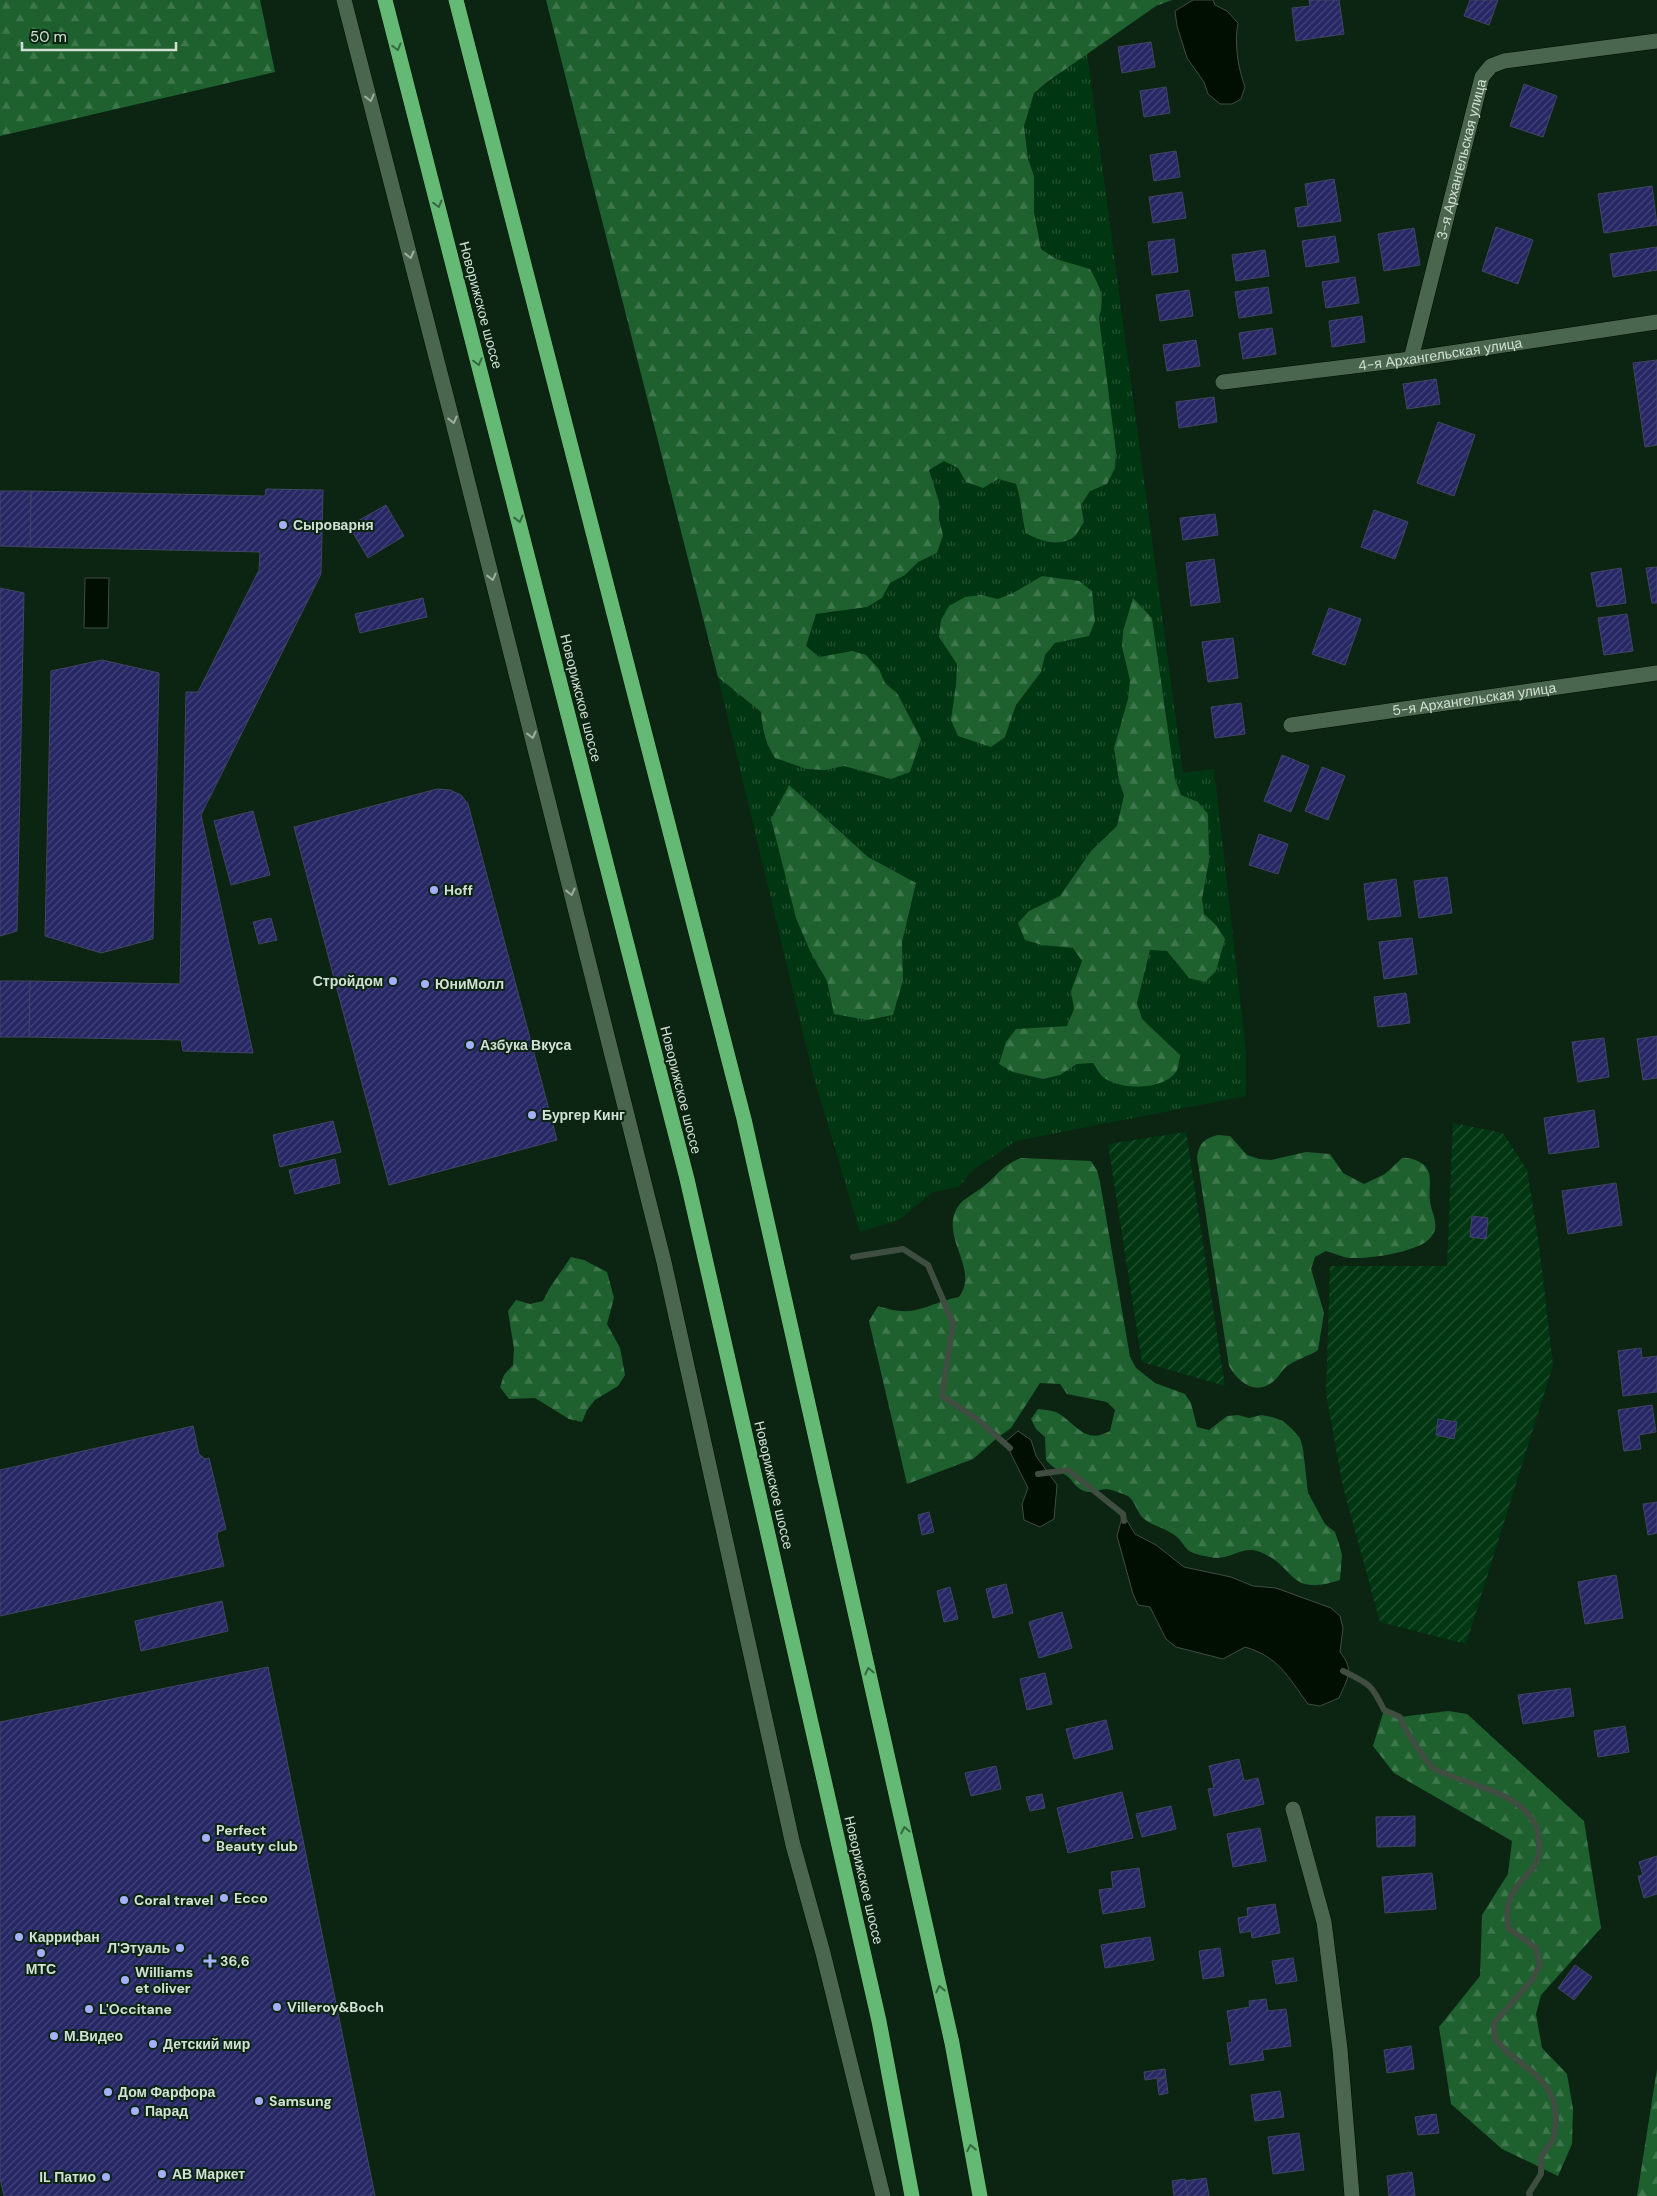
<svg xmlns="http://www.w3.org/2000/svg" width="1657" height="2196" font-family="'DM Sans',sans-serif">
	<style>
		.grass { fill: url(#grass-tufts); fill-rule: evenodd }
		.forest { fill: url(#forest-firs) }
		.garden { fill: url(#garden-furrows) }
		.water { fill: #000f02; stroke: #3f4e41 }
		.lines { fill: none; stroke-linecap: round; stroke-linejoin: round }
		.stream { stroke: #3f4e41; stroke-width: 6 }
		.building { fill: url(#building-hatch); stroke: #414562 }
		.minor-casing { stroke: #000e01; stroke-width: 16 }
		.highway-casing { stroke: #000e01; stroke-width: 16 }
		.minor { stroke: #4b664f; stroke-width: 15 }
		.highway { stroke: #64b974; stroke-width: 15 }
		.oneway { stroke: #34683e }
		.oneway2 { stroke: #9baf9e }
		.poi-dot { fill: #a6b1fc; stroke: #0c2512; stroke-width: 2 }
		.labels { text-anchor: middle; stroke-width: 4; stroke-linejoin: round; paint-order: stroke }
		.street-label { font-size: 14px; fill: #d1e0d3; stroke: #0c2512 }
		.poi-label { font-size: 14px; font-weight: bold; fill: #d1e0d3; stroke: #0c2512; text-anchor: start }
	</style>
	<defs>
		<pattern id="grass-tufts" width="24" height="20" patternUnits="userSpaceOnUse" patternTransform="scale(1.25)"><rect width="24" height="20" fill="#003611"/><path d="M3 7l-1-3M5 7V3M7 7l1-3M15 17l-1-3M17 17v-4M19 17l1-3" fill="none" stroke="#245333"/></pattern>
		<pattern id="forest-firs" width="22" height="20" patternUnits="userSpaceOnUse" patternTransform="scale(1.25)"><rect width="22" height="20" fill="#1e612f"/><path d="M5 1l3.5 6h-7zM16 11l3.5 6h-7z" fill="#3e774c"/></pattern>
		<pattern id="garden-furrows" width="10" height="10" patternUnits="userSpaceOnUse" patternTransform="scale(1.25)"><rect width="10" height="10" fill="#003611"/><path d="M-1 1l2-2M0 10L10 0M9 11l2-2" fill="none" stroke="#245333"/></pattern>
		<pattern id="building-hatch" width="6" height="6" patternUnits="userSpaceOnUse" patternTransform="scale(1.25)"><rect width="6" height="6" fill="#262764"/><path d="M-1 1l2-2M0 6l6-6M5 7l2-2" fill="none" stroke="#444679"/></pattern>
	</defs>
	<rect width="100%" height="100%" fill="#0c2512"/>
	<path class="grass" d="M1087 52 1183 773 1214 769 1246 1051V1096L1016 1141 973 1170 959 1187 933 1192 899 1220 860 1232 813 1075 718 677 761 712 762 728 825 770 844 766 891 779 897 693 885 683 879 669 852 651 819 657 806 646 816 613H834L882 598 890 583 905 575 918 562 937 553 942 535 939 519V502L929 470 944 460 958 468 966 482 998 479 1016 484 1022 500 1021 516 1084 522 1081 505 1090 491 1107 484 1099 318 1103 301 1090 269 1056 259 1041 249 1034 212V176L1028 159 1024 126 1034 93ZM1042 576 1089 636 1055 643 1045 655 1041 672 1016 705 1005 737 956 685 957 664 981 595 998 599 1013 593ZM1133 598 1152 618 1175 779 1181 795 1198 802 1209 861 1202 899 1204 914 1216 925 1189 978 1167 951 1150 949 1137 1003 1142 1019 1180 1055 1103 1077 1093 1063 1077 1064 1060 1075 1016 1029 1067 1026 1074 1009 1071 991 1082 961 1073 948 1042 945 1029 911 1060 896 1091 851 1117 826 1124 795 1119 781 1114 748 1128 699 1130 680 1122 647 1123 631ZM789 785 868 857 916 883 902 942 903 980 835 1014Z"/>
	<g class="forest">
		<path d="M0 0H260L275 72 0 136Z"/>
		<path d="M546 0H1172L1156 6 1047 82 1034 93 1024 126 1028 159 1034 176V212L1041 249 1056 259 1090 269C1101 290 1105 295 1099 318L1116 452 1115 468 1107 484 1090 491 1081 505 1084 522C1081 526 1078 532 1075 536 1061 548 1039 541 1026 533 1021 516 1022 501 1016 484L998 479 983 488 966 482 958 468 944 461 929 470 939 502V519L943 535 937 553 918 562 905 575 890 583 882 598 867 607 816 614 806 646 819 657 852 651 866 655 879 669 885 683 897 693 921 739 910 772 891 779 844 766 825 770 807 769 775 758C766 743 762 730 761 712L718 677Z"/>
		<path d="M1042 576 1079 581 1092 591 1095 621 1089 636 1055 643 1045 655 1041 672 1016 705 1005 737 991 747 958 736 951 720 956 685 957 664 939 637 941 620 949 606 965 597 981 595 998 599 1013 593Z"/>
		<path d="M1133 598 1152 618 1175 779 1181 795 1198 802 1208 814 1209 861 1202 899 1204 914 1216 925 1225 939 1216 971 1205 982 1189 978 1167 951 1150 950 1137 1003 1142 1019 1180 1055C1179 1059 1179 1066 1177 1070 1166 1091 1118 1091 1102 1076 1098 1072 1096 1067 1093 1063L1077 1064 1060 1075 1043 1079 1013 1072 999 1064 1006 1042 1016 1029 1067 1026 1074 1009 1071 991 1082 961 1073 948 1042 945 1025 940 1018 923 1029 911 1060 896 1091 851 1117 826 1124 795 1119 781 1114 748 1128 699 1130 680 1122 647 1123 631Z"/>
		<path d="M789 785 868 857 916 883 902 942 903 980 893 1015 867 1020 834 1014 827 981 810 951 796 918 771 819Z"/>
		<path d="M1218 1135 1230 1136 1247 1155 1259 1159 1271 1160 1306 1152 1330 1154 1343 1173 1364 1184 1385 1174 1402 1158C1409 1157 1421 1161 1426 1167 1433 1177 1428 1190 1430 1201 1431 1213 1441 1225 1431 1237 1420 1252 1370 1259 1351 1258 1343 1258 1334 1253 1326 1251L1315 1257 1311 1269 1324 1313 1318 1350C1308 1357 1296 1359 1286 1367 1282 1370 1280 1375 1276 1379 1258 1397 1239 1384 1229 1366L1197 1157C1199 1143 1205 1138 1218 1135Z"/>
		<path d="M1021 1158 1091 1161 1097 1170 1100 1182 1130 1357 1136 1368 1155 1383 1185 1394 1191 1403 1197 1427 1209 1430 1227 1416 1238 1415 1249 1418 1261 1415 1272 1417 1283 1421 1292 1429 1300 1438 1303 1449 1308 1493 1325 1524 1335 1532 1339 1544 1342 1555 1340 1580C1285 1598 1297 1564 1257 1551 1241 1546 1227 1562 1210 1557 1204 1556 1193 1554 1188 1550 1183 1545 1180 1538 1173 1534 1163 1527 1152 1526 1143 1518 1137 1512 1135 1501 1128 1496 1123 1494 1111 1489 1106 1489 1099 1489 1092 1494 1084 1491 1075 1488 1072 1478 1064 1474 1057 1469 1052 1467 1046 1460L1045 1437 1036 1429 1031 1419 1038 1409C1046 1410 1054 1410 1061 1415 1078 1427 1087 1444 1110 1431L1115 1410 1107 1402 1067 1394 1060 1384 1040 1383 1011 1428 997 1438 973 1459 907 1484 869 1321 878 1306C917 1319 924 1304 959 1297 980 1269 940 1238 957 1208 963 1198 976 1193 984 1186 998 1175 1002 1165 1021 1158Z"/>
		<path d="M571 1257 584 1260 607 1272 614 1298 607 1324 620 1348 625 1375 618 1386 595 1400 587 1410 582 1422 569 1419 535 1398 509 1399 500 1387 504 1375 513 1365 514 1349 508 1311 516 1300 530 1304 543 1301 549 1289Z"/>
		<path d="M1384 1710 1400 1717 1448 1711 1467 1714 1584 1821 1601 1928 1541 1995 1536 2014 1542 2048 1567 2074 1573 2109 1572 2144 1558 2176 1502 2149 1451 2104 1439 2027 1480 1976 1482 1915 1508 1874 1512 1841 1394 1773 1373 1746Z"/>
		<path d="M1657 2069V2196H1637Z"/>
	</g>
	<g class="garden">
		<path d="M1453 1123 1503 1133 1527 1170 1539 1245 1553 1365 1466 1644 1380 1622 1343 1487 1326 1394 1330 1266H1447Z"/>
		<path d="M1186 1132 1225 1386 1142 1362 1108 1144Z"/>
	</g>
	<g class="water">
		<path d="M1193 0H1213L1215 5 1227 11 1238 23C1234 43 1238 68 1245 87L1241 99 1232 104H1220L1208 94 1204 82 1187 58 1177 26 1175 11Z"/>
		<path d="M85 578H109L108 628H84Z"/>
		<path d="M1018 1431 1031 1440 1036 1456 1057 1485 1054 1519 1040 1527 1024 1520 1022 1504 1028 1488 1005 1442Z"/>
		<path d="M1123 1514 1135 1534 1156 1545 1184 1567 1231 1577 1253 1586 1276 1588 1331 1608 1340 1616 1343 1628 1340 1652C1355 1670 1347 1679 1339 1698L1320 1706 1308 1704C1288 1677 1279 1657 1245 1647L1223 1659 1176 1647 1166 1639 1150 1607 1138 1605 1133 1594 1117 1536Z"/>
	</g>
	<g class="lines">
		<g class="stream">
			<path d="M853 1257 903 1249 928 1265 953 1323 942 1396 977 1419 1010 1448"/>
			<path d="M1038 1474 1068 1470 1123 1514 1124 1521"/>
			<path d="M1343 1671C1369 1684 1371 1683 1384 1710L1400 1717C1405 1730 1425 1762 1436 1770 1441 1773 1449 1774 1454 1777 1483 1789 1526 1796 1538 1831 1539 1834 1538 1839 1539 1842 1541 1872 1523 1873 1512 1894 1506 1906 1507 1916 1508 1928L1536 1948 1540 1965 1532 1980 1494 2023 1495 2039 1507 2052 1535 2074 1546 2086 1554 2101 1556 2120 1554 2138 1541 2157V2174L1529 2193 1530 2196"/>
		</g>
	</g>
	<g class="building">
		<path d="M1309 0H1339L1344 34 1296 41 1292 8 1310 6Z"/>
		<path d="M1470 0H1498L1489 25 1464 16Z"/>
		<path d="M1151 42 1155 67 1122 73 1118 47Z"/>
		<path d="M1524 84 1557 96 1543 137 1510 126Z"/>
		<path d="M1166 87 1170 113 1144 117 1140 91Z"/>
		<path d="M1176 151 1180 177 1154 181 1150 155Z"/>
		<path d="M1334 179 1341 221 1298 227 1295 208 1308 206 1305 184Z"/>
		<path d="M1652 186 1657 225 1604 233 1598 194Z"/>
		<path d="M1182 192 1186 218 1153 223 1149 197Z"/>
		<path d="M1496 227 1533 240 1518 284 1482 271Z"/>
		<path d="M1414 228 1420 265 1384 271 1378 234Z"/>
		<path d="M1335 236 1339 262 1306 267 1302 241Z"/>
		<path d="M1174 239 1178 272 1152 275 1148 242Z"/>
		<path d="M1657 247V270L1613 277 1610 254Z"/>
		<path d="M1265 250 1269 276 1236 281 1232 255Z"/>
		<path d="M1355 277 1359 303 1326 308 1322 282Z"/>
		<path d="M1268 287 1272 313 1239 318 1235 292Z"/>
		<path d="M1189 290 1193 316 1160 321 1156 295Z"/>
		<path d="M1362 316 1365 342 1332 347 1329 321Z"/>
		<path d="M1272 328 1276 354 1243 359 1239 333Z"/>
		<path d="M1196 340 1200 366 1167 371 1163 345Z"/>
		<path d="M1657 360V445L1645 447 1633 363Z"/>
		<path d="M1436 379 1440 404 1407 409 1403 384Z"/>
		<path d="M1214 397 1217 422 1179 428 1176 402Z"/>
		<path d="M1438 422 1475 435 1454 496 1417 483Z"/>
		<path d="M266 489 323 490 321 574 201 815 253 1053 183 1051 181 1040 29 1037 30 981 180 984 186 692H198L259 570 260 552 30 547 31 491 265 496Z"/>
		<path d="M0 491H31L30 547 0 546Z"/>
		<path d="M386 505 404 536 368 558 349 526Z"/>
		<path d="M1374 510 1408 522 1395 559 1361 547Z"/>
		<path d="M1215 514 1218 535 1183 540 1180 518Z"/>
		<path d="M1214 559 1220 602 1191 606 1186 563Z"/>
		<path d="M1657 567V603H1652L1646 568Z"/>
		<path d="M1621 568 1626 603 1597 607 1591 573Z"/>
		<path d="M0 588 24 593 17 931 0 936Z"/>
		<path d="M423 598 427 617 360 633 355 614Z"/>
		<path d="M1329 608 1361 619 1345 665 1312 654Z"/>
		<path d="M1627 614 1633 651 1604 655 1598 618Z"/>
		<path d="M1233 638 1238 678 1208 682 1202 642Z"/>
		<path d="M102 660 159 673 153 939 101 953 45 936 51 671Z"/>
		<path d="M1241 703 1245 734 1215 738 1211 707Z"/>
		<path d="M1282 755 1309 766 1291 812 1264 801Z"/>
		<path d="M1322 767 1345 776 1328 820 1305 811Z"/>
		<path d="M437 789 450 790 461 795 468 804 557 1140 389 1185 294 827Z"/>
		<path d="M253 811 270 875 231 885 214 821Z"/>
		<path d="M1259 834 1288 844 1278 874 1249 865Z"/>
		<path d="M1447 877 1452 913 1419 918 1414 881Z"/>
		<path d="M1396 879 1401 916 1368 920 1364 884Z"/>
		<path d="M271 918 277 940 259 944 253 922Z"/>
		<path d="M1412 938 1417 974 1384 979 1379 942Z"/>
		<path d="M0 981H30L29 1037H0Z"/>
		<path d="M1406 993 1410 1023 1378 1027 1374 997Z"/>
		<path d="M1657 1036V1078L1643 1080 1637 1039Z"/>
		<path d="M1604 1038 1609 1077 1578 1082 1572 1042Z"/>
		<path d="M1594 1110 1599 1147 1549 1154 1544 1118Z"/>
		<path d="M333 1121 341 1152 280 1167 273 1135Z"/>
		<path d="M335 1159 340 1183 295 1194 289 1170Z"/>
		<path d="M1616 1183 1622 1225 1568 1234 1562 1191Z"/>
		<path d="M1472 1216 1488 1218 1486 1239 1470 1237Z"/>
		<path d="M1641 1348 1642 1358 1657 1356V1392L1623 1396 1618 1351Z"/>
		<path d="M1652 1405 1656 1432 1639 1435 1641 1449 1624 1451 1618 1410Z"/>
		<path d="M1438 1419 1457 1422 1454 1439 1436 1435Z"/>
		<path d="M193 1426 199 1454 205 1459 209 1458 226 1529 218 1532 217 1536 224 1566 0 1616V1470Z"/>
		<path d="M1657 1502V1533L1648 1535 1643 1504Z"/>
		<path d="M929 1512 934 1532 922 1535 918 1515Z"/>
		<path d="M1616 1575 1623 1618 1585 1624 1578 1582Z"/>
		<path d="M1006 1584 1013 1613 993 1618 986 1589Z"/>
		<path d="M950 1587 958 1619 944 1622 937 1591Z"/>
		<path d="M222 1601 228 1631 141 1651 135 1621Z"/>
		<path d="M1062 1612 1072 1648 1039 1658 1029 1622Z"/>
		<path d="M268 1667 375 2196H4L0 2178V1722Z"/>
		<path d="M1045 1673 1052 1704 1027 1710 1020 1679Z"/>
		<path d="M1570 1688 1574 1716 1523 1724 1518 1695Z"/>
		<path d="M1106 1720 1113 1749 1074 1759 1066 1729Z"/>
		<path d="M1625 1726 1629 1752 1598 1757 1594 1731Z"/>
		<path d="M1239 1759 1244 1781 1258 1778 1264 1804 1214 1816 1208 1789 1214 1788 1209 1766Z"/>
		<path d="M996 1766 1001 1789 971 1796 965 1773Z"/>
		<path d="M1122 1792 1133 1838 1068 1853 1057 1808Z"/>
		<path d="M1042 1794 1045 1808 1030 1811 1026 1797Z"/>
		<path d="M1171 1806 1176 1829 1142 1837 1136 1814Z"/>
		<path d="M1415 1816V1846L1377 1847 1376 1817Z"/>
		<path d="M1260 1828 1266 1861 1233 1867 1227 1834Z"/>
		<path d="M1657 1856V1894L1644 1898 1638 1876 1643 1875 1639 1862Z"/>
		<path d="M1139 1868 1145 1907 1103 1914 1099 1890 1113 1888 1111 1872Z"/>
		<path d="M1432 1873 1436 1909 1385 1913 1382 1877Z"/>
		<path d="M1275 1904 1280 1933 1252 1938 1251 1931 1240 1933 1238 1918 1248 1916 1247 1908Z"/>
		<path d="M1150 1937 1154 1960 1105 1968 1101 1945Z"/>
		<path d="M1220 1948 1224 1976 1203 1979 1199 1951Z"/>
		<path d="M1293 1958 1297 1981 1276 1984 1272 1961Z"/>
		<path d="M1575 1965 1592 1977 1574 2000 1558 1988Z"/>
		<path d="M1266 1999 1268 2011 1286 2009 1291 2046 1262 2050 1264 2060 1230 2065 1227 2043 1232 2042 1227 2011 1250 2007 1249 2001Z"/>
		<path d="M1411 2046 1414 2069 1387 2073 1384 2050Z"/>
		<path d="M1165 2069 1166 2077 1145 2080 1144 2072Z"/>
		<path d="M1166 2078 1168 2093 1159 2095 1157 2079Z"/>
		<path d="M1280 2091 1284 2117 1255 2121 1251 2095Z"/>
		<path d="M1436 2114 1439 2133 1418 2135 1415 2117Z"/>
		<path d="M1299 2133 1304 2170 1273 2174 1268 2137Z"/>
		<path d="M1412 2172 1415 2196H1389L1387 2176Z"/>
		<path d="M1206 2178 1209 2196H1188L1185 2181Z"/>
		<path d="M1185 2179 1188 2196H1174L1172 2181Z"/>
	</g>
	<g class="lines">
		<g class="minor-casing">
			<g id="minor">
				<path d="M344 0 452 419 664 1262 793 1845 823 1953 883 2196"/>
				<path id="s1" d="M1411 359 1482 77 1491 66 1504 61 1657 41"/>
				<path id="s2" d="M1223 382 1411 359 1657 322"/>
				<path id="s3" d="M1291 725 1657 673"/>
				<path d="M1293 1809 1324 1922 1340 2049 1352 2196"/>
			</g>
		</g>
		<g class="highway-casing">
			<g id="highway">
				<path d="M385 0 687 1179 879 2021 912 2196"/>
				<path d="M456 0 744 1119 952 2043 980 2196"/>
			</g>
		</g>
		<use href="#minor" class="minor"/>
		<use href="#highway" class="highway"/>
	</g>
	<defs><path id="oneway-chevron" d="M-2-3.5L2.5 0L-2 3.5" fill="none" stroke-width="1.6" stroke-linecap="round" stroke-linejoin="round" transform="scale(1.25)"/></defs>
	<g class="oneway">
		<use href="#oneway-chevron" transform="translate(397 47) rotate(75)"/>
		<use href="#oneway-chevron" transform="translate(438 204) rotate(75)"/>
		<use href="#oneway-chevron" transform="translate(478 362) rotate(75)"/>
		<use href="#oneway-chevron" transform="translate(519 519) rotate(76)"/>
		<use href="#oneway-chevron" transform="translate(869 1671) rotate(-103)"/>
		<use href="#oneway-chevron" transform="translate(905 1830) rotate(-102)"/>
		<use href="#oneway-chevron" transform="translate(940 1989) rotate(-102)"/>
		<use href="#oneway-chevron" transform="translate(971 2148) rotate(-101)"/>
	</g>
	<g class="oneway2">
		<use href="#oneway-chevron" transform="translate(370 98) rotate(76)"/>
		<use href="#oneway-chevron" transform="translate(410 255) rotate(76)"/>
		<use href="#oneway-chevron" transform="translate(453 420) rotate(76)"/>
		<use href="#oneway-chevron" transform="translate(492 577) rotate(76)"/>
		<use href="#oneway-chevron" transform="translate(532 735) rotate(76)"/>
		<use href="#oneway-chevron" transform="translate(571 892) rotate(76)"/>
	</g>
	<g class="poi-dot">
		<circle cx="283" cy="525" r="5"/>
		<circle cx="434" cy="890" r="5"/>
		<circle cx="393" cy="981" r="5"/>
		<circle cx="425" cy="984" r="5"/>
		<circle cx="470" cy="1045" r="5"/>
		<circle cx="532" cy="1115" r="5"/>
		<circle cx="206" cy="1838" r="5"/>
		<circle cx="224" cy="1898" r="5"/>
		<circle cx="124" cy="1900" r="5"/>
		<circle cx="19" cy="1937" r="5"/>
		<circle cx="180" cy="1948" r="5"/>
		<circle cx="41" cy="1953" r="5"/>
		<path d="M207.5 1953.5h5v5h5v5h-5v5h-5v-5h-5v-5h5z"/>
		<circle cx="125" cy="1980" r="5"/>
		<circle cx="277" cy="2007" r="5"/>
		<circle cx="89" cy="2009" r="5"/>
		<circle cx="54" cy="2036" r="5"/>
		<circle cx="153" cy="2044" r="5"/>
		<circle cx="108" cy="2092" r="5"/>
		<circle cx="259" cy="2101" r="5"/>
		<circle cx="135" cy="2111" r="5"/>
		<circle cx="162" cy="2174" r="5"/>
		<circle cx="106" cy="2177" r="5"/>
	</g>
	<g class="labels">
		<g class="street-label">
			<text dy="5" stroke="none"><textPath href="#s1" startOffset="206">3-я Архангельская улица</textPath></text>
			<text transform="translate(481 305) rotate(75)" y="5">Новорижское шоссе</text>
			<text dy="5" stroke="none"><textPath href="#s2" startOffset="219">4-я Архангельская улица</textPath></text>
			<text transform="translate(581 698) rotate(76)" y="5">Новорижское шоссе</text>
			<text dy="5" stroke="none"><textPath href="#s3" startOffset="185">5-я Архангельская улица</textPath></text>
			<text transform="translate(681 1090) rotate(76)" y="5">Новорижское шоссе</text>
			<text transform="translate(774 1485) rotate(77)" y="5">Новорижское шоссе</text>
			<text transform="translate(864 1880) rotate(77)" y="5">Новорижское шоссе</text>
		</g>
		<g class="poi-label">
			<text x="293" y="530">Сыроварня</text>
			<text x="444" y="895">Hoff</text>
			<text x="383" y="986" text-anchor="end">Стройдом</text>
			<text x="435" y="989">ЮниМолл</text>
			<text x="480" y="1050">Азбука Вкуса</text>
			<text x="542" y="1120">Бургер Кинг</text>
			<text x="216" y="1835">Perfect<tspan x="216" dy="16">Beauty club</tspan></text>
			<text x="234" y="1903">Ecco</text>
			<text x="134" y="1905">Coral travel</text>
			<text x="29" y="1942">Каррифан</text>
			<text x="170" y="1953" text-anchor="end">Л'Этуаль</text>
			<text x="220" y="1966">36,6</text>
			<text x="41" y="1974" text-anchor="middle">МТС</text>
			<text x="135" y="1977">Williams<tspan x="135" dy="16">et oliver</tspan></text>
			<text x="287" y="2012">Villeroy&amp;Boch</text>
			<text x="99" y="2014">L'Occitane</text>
			<text x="64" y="2041">М.Видео</text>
			<text x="163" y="2049">Детский мир</text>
			<text x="118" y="2097">Дом Фарфора</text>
			<text x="269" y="2106">Samsung</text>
			<text x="145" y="2116">Парад</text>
			<text x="172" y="2179">АВ Маркет</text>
			<text x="96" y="2182" text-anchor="end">IL Патио</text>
		</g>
	</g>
	<path d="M22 42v8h154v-8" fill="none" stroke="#d1e0d3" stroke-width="2.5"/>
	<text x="30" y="42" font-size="15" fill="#d1e0d3" stroke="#0c2512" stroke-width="4" paint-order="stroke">50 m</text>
</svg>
